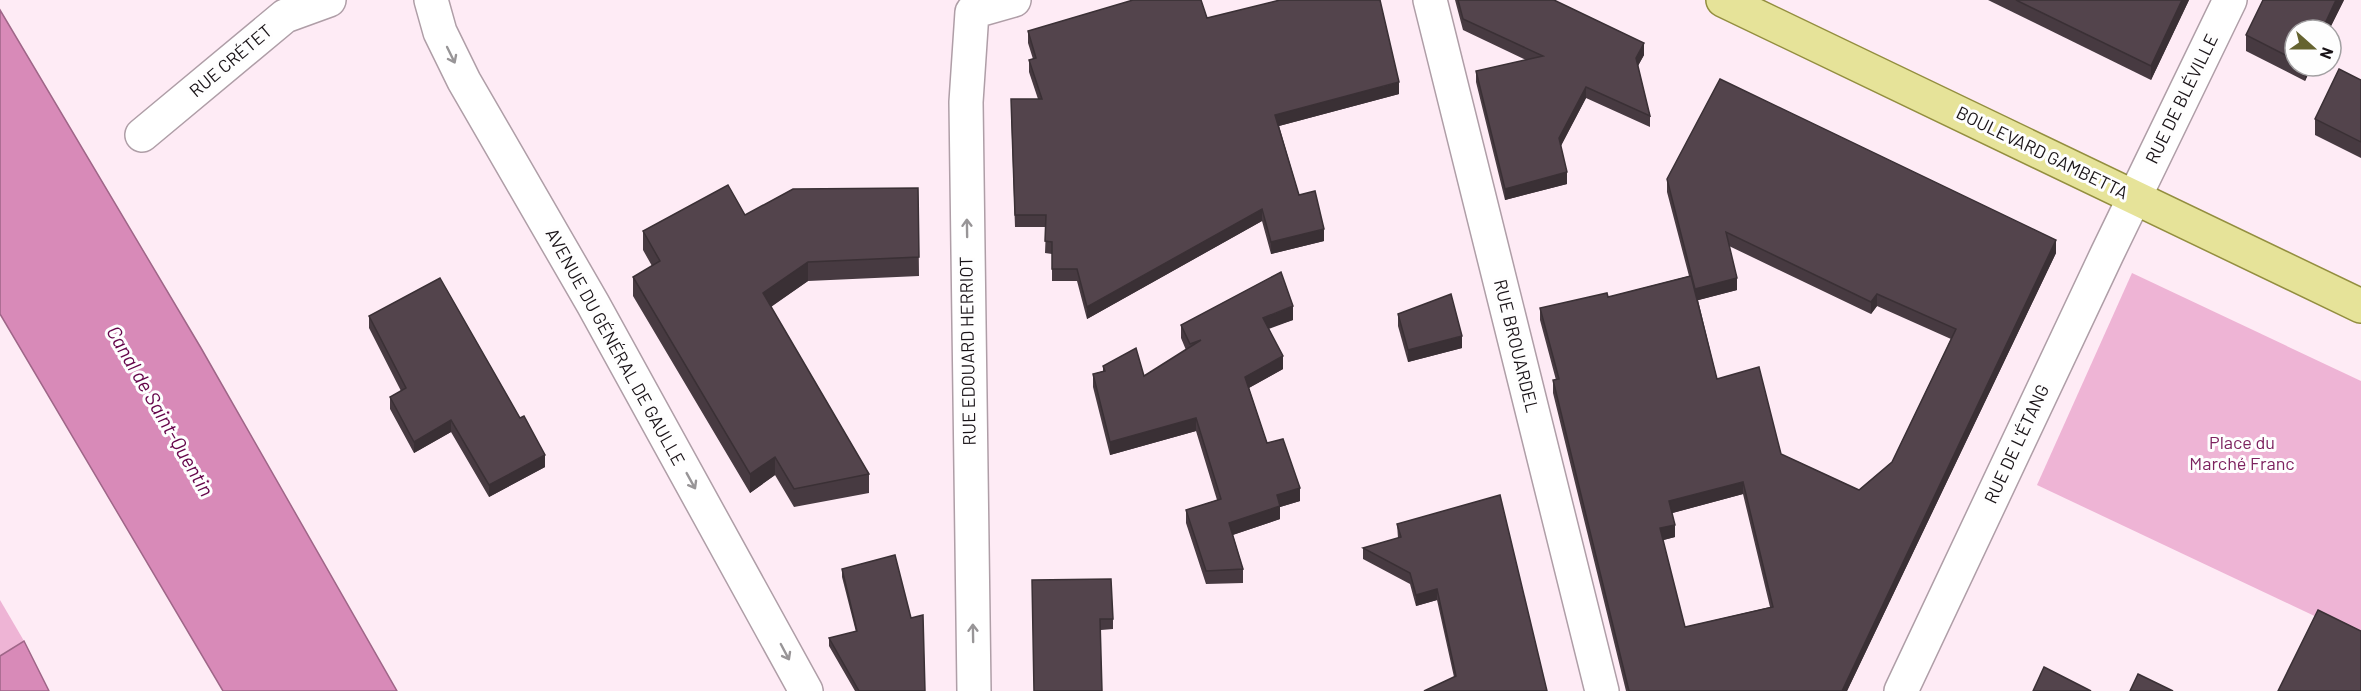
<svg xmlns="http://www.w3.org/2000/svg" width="2361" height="691" font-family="Barlow,sans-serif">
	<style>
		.green { fill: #eeb4d5 }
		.water { fill: #d88ab8; stroke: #9f6688; stroke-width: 1.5 }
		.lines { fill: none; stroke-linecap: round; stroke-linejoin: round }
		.minor-casing { stroke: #af9ea7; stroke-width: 36 }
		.major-casing { stroke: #938e3f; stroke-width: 36 }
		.minor { stroke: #fff; stroke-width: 33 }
		.major { stroke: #e6e399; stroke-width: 33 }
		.wall { fill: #473a41; fill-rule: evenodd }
		.shaded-wall { fill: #3a3035 }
		.building { fill: #53444c; stroke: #3a3035; stroke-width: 1.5; fill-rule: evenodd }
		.oneway { stroke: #989597 }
		.labels { text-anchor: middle; stroke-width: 6; stroke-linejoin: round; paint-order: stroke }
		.street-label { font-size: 18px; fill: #191317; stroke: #fefefe }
		.park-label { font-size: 18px; fill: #7d225f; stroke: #fefefe }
		.water-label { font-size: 20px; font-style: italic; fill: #640349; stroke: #fefefe }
	</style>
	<rect width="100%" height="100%" fill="#feebf5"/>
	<g class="green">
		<path d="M2132 273 2361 381V638L2037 485Z"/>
		<path d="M0 600 24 641 0 656Z"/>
	</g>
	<g class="water">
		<path d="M0 10 201 348 397 691H223L0 314Z"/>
		<path d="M24 641 49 691H0V656Z"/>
	</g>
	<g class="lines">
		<g class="minor-casing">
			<g id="minor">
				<path d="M431 0 440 32 464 81 593 304 806 691"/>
				<path d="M1430 0 1602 691"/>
				<path d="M142 135 285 16 329 0"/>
				<path d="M974 691 966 102 972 12 1014 0"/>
				<path d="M1901 691 2107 254 2230 0"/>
			</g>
		</g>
		<g class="major-casing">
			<path id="major" d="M1723 0 2361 306"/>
		</g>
		<use href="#minor" class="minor"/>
		<use href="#major" class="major"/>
	</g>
	<g class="wall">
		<path d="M1455 0H1554L1644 55 1638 66 1650 116V127L1586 98 1561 146 1567 184 1505 200 1476 82V71L1526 60 1463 30Z"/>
		<path d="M1988 0H2189L2151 80Z"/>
		<path d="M2344 0 2329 30H2295V66H2312L2305 81 2246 51V35Z"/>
		<path d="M1207 18 1399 94 1279 126 1299 195 1324 241 1271 254 1262 221 1087 319 1077 281H1052V254L1045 253 1046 227H1015L1011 111 1038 99 1029 72V60L1033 59 1028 43V31Z"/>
		<path d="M2361 80V158L2315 135V119Z"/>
		<path d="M1667 179 2056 253 1847 691H1626L1553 393V380H1556L1540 320V308L1608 297 1689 276 1667 192ZM1729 246 1871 314 1877 306 1951 339 1892 462 1859 490 1781 454 1717 379 1698 300 1737 290ZM1743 494 1770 607 1685 627 1663 540 1675 537 1672 513Z"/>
		<path d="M918 188 919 276 808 281 771 307 869 474V493L794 507 775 475 750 493 633 296V277L652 266 643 250V231Z"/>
		<path d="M1398 314 1462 348 1408 362 1398 326Z"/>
		<path d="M369 316 545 467 489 497 451 432 414 453 390 409V397L401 391 369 328Z"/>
		<path d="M1293 320 1268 328 1283 369 1249 388 1267 443 1300 501 1280 507V519L1233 535 1243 569V583L1206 584 1186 523V510L1217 500 1196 431 1110 455 1093 387V374L1103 371V366L1144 376 1186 350 1181 338V325Z"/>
		<path d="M1397 524 1547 691 1454 677 1437 600 1416 606 1410 584 1363 559V548L1398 538Z"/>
		<path d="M842 569 925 691H855L829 646V638L856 632 842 577Z"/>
		<path d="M1032 580 1113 619V629L1101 630Z"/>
	</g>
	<g class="shaded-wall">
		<path d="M2182 0H2189L2151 80V66Z"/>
		<path d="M2336 0H2344L2329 30H2322Z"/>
		<path d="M1644 43V55L1636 69V58Z"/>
		<path d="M2305 66H2312L2305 81Z"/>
		<path d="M1399 82V94L1275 127V115Z"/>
		<path d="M1586 87V98L1559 149V138Z"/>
		<path d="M1567 172V184L1505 200V189Z"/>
		<path d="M1262 209V221L1087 319V307Z"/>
		<path d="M1324 229V241L1271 254V242Z"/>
		<path d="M2056 240V253L1847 691H1842Z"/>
		<path d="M808 262V281L763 312V293Z"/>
		<path d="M1737 278V290L1695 301V289Z"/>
		<path d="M1877 294V306L1871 314V302Z"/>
		<path d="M1293 306V320L1263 331V318Z"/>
		<path d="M1462 336V348L1408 362V350Z"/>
		<path d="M1283 356V369L1245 390V377Z"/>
		<path d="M1196 418V431L1110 455V442Z"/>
		<path d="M451 420V432L414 453V442Z"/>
		<path d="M545 455V467L489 497V485Z"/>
		<path d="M775 457V475L750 493V474Z"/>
		<path d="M1743 482V494L1669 514V501Z"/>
		<path d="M1300 488V501L1280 507V519L1229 536V523L1277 495Z"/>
		<path d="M1675 525V537L1660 541V528Z"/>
		<path d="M1437 589V600L1416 606V595Z"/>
	</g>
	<g class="building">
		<path d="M1133 0H1201L1207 18 1280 0H1380L1399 82 1275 115 1299 195 1315 191 1324 229 1271 242 1262 209 1087 307 1077 269H1052V242L1045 241 1046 215H1015L1011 99H1042L1029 60 1036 58 1028 31Z"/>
		<path d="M1458 0H1554L1644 43 1636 58 1650 116 1586 87 1559 138 1567 172 1505 189 1476 71 1543 56 1463 19Z"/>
		<path d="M2016 0H2182L2151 66Z"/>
		<path d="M2263 0H2336L2322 30H2295V60L2246 35Z"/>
		<path d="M2339 69 2361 80V142L2315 119Z"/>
		<path d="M1720 79 2056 240 1842 691H1629L1553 380 1559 379 1540 308 1607 293 1608 297 1691 276 1717 379 1759 367 1781 454 1859 490 1892 462 1956 329 1877 294 1871 302 1726 232 1737 278 1695 289 1667 179ZM1743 482 1773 607 1685 627 1660 528 1675 525 1669 501Z"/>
		<path d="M728 185 745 215 793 189 918 188 919 257 808 262 763 293 869 474 794 489 775 457 750 474 633 277 660 261 643 231Z"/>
		<path d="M1281 272 1293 306 1263 318 1283 356 1245 377 1267 443 1283 439 1300 488 1277 495 1280 506 1229 523 1243 569 1206 571 1186 510 1221 499 1196 418 1110 442 1093 374 1105 371 1103 366 1136 348 1144 376 1201 340 1190 344 1181 325Z"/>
		<path d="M440 278 520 418 524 416 545 455 489 485 451 420 414 442 390 397 406 388 369 316Z"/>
		<path d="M1451 294 1462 336 1408 350 1398 314Z"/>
		<path d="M1500 495 1547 691H1424L1456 676 1437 589 1416 595 1410 573 1363 548 1401 537 1397 524Z"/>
		<path d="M895 555 911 618 923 615 925 691H859L829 638 857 631 842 569Z"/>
		<path d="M1111 579 1113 619H1100L1102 691H1034L1032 580Z"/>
		<path d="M2318 610 2361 631V691H2278Z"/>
		<path d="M2044 667 2091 691H2033Z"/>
		<path d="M2138 674 2173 691H2130Z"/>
	</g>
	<defs><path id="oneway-shaft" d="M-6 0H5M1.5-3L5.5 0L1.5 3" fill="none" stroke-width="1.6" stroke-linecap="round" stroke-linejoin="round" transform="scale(1.5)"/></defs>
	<g class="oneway">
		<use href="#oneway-shaft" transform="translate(451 55) rotate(64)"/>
		<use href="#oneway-shaft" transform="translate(967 228) rotate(-91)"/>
		<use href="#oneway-shaft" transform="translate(691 481) rotate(61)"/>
		<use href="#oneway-shaft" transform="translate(973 633) rotate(-91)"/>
		<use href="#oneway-shaft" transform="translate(785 652) rotate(62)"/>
	</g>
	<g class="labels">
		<g class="street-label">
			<text transform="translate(231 61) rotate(-40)" y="6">RUE CRÉTET</text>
			<text transform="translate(2182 99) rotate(-64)" y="6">RUE DE BLÉVILLE</text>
			<text transform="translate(2042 153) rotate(26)" y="6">BOULEVARD GAMBETTA</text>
			<text transform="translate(1516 346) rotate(76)" y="6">RUE BROUARDEL</text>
			<text transform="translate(615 347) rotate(61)" y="6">AVENUE DU GÉNÉRAL DE GAULLE</text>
			<text transform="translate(968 351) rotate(-91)" y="6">RUE EDOUARD HERRIOT</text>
			<text transform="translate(2017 444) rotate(-65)" y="6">RUE DE L'ÉTANG</text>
		</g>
		<g class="park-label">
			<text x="2242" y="449">Place du<tspan x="2242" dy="21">Marché Franc</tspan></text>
		</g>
		<g class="water-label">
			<text transform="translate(160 411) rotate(60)" y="7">Canal de Saint-Quentin</text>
		</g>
	</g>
	<g transform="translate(2313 48) rotate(111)"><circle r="28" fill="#fefefe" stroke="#a2a0a2" stroke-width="1.5"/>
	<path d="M0-4.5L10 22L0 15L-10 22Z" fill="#656330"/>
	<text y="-9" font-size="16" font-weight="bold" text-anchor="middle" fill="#191317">N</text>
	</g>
</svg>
